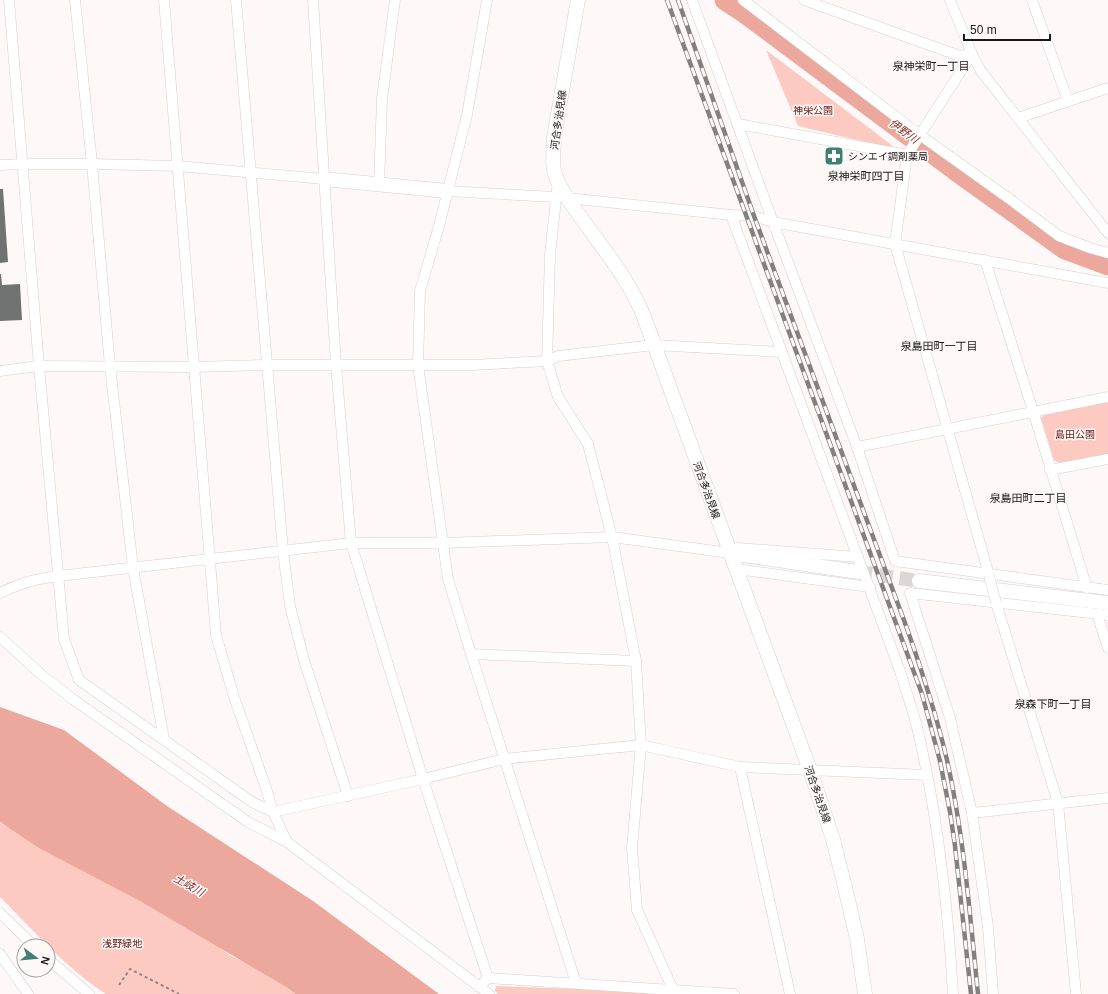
<svg xmlns="http://www.w3.org/2000/svg" width="1108" height="994" font-family="Arial,'Noto Sans JP',sans-serif">
	<style>
		.green { fill: #fdcac2 }
		.water { fill: #eca89d }
		.lines { fill: none; stroke-linecap: round; stroke-linejoin: round }
		.river { stroke: #eca89d; stroke-width: 21 }
		.building { fill: #6f7372 }
		.secondary-tunnel { stroke: #dcd7d6; stroke-width: 14; stroke-dasharray: 14 7; stroke-linecap: butt }
		.street-casing { stroke: #d5d0cf; stroke-width: 11 }
		.secondary-casing { stroke: #d5d0cf; stroke-width: 15 }
		.path { stroke: #8b8787; stroke-width: 2; stroke-dasharray: 3 3; stroke-linecap: butt }
		.street { stroke: #fff; stroke-width: 10 }
		.secondary { stroke: #fff; stroke-width: 14 }
		.rail-casing { stroke: #83807f; stroke-width: 4.5 }
		.rail { stroke: #fef9f8; stroke-width: 3; stroke-dasharray: 9; stroke-linecap: butt }
		.street-bridge-casing { stroke: #d5d0cf; stroke-width: 11; stroke-linecap: butt }
		.street-bridge { stroke: #fff; stroke-width: 10 }
		.labels { text-anchor: middle; stroke-width: 3; stroke-linejoin: round; paint-order: stroke }
		.park-label { font-size: 10px; fill: #651610; stroke: #fef9f8 }
		.street-label { font-size: 10px; fill: #1a1818; stroke: #fef9f8 }
		.poi-label { font-size: 10px; fill: #1a1818; stroke: #fef9f8; text-anchor: start }
		.neighbourhood-label { font-size: 11px; fill: #1a1818; stroke: #fef9f8 }
		.water-label { font-size: 11px; font-style: italic; fill: #7e2f26; stroke: #fef9f8 }
	</style>
	<rect width="100%" height="100%" fill="#fef9f8"/>
	<g class="green">
		<path d="M766 50 889 143 895 149 798 126Z"/>
		<path d="M1108 402V454L1059 463 1054 460 1041 418 1044 414Z"/>
		<path d="M0 823 110 881 160 903 231 956 292 983 308 994H106C68 970 32 929 0 897Z"/>
		<path d="M496 986 665 992 666 994H498L495 991Z"/>
	</g>
	<path class="water" d="M0 707 64 730 167 806 313 901 439 994H296L288 988 140 901 39 848 0 822Z"/>
	<g class="lines">
		<path class="river" d="M725 0 745 13 958 172 1065 249 1108 265"/>
	</g>
	<g class="building">
		<path d="M0 189H3L8 262 0 263Z"/>
		<path d="M0 274H1L2 285 20 284 22 320 0 321Z"/>
	</g>
	<g class="lines">
		<path class="secondary-tunnel" d="M858 572 919 581"/>
		<g class="street-casing">
			<g id="street">
				<path d="M9 0 39 366 64 639 79 680 252 802 273 812 423 779 504 759 641 745 740 767 927 775"/>
				<path d="M75 0 92 164 110 366 133 568 164 739"/>
				<path d="M164 0 216 635 234 697 266 788 273 812 287 842"/>
				<path d="M236 0 283 551 290 606 304 660 348 796"/>
				<path d="M313 0 336 365 351 543 423 779 488 978 479 987"/>
				<path d="M487 0 467 115 439 226 420 291 418 365 448 579 471 654 576 983"/>
				<path d="M692 0 773 222 857 447 895 561 1108 590"/>
				<path d="M743 0 920 135 1011 200 1059 236 1090 248 1108 253"/>
				<path d="M804 0 960 56 972 54"/>
				<path d="M950 0 972 54 981 71 1108 233"/>
				<path d="M1032 0 1068 101"/>
				<path d="M972 54 907 155 895 244 989 575"/>
				<path d="M1018 118 1108 88"/>
				<path d="M738 124 907 155"/>
				<path d="M0 165 23 164H92L178 166 324 179"/>
				<path d="M558 181 550 255 547 361 558 397 588 444 612 537 636 661 641 745 632 848 637 910 675 994"/>
				<path d="M379 185 382 99 395 0"/>
				<path d="M447 191 555 197"/>
				<path d="M567 198 731 215 754 216 773 222 1108 283"/>
				<path d="M731 215 900 671C905 688 911 705 916 723 937 810 948 905 953 994"/>
				<path d="M985 260 1033 411 1087 588"/>
				<path d="M0 371 39 366 194 367 267 365H473L547 361 558 356 654 345 782 352"/>
				<path d="M857 447 1108 397"/>
				<path d="M1050 470 1108 459"/>
				<path d="M737 548 858 557"/>
				<path d="M736 569 870 587"/>
				<path d="M0 593C20 583 35 579 58 576L351 543H443L612 537 730 553"/>
				<path d="M996 603 1058 803 1076 994"/>
				<path d="M1097 614 1108 648"/>
				<path d="M0 637 43 676 74 700 248 822 287 842 489 994"/>
				<path d="M471 654 636 661"/>
				<path d="M740 767 790 994"/>
				<path d="M972 813 1108 798"/>
				<path d="M0 913 34 946"/>
				<path d="M0 954 28 994"/>
				<path d="M48 959 89 994"/>
				<path d="M488 978 734 994"/>
				<path d="M993 994 988 927 972 813 950 718 910 593 1108 615"/>
			</g>
		</g>
		<g class="secondary-casing">
			<g id="secondary">
				<path d="M578 0 554 137C554 149 552 160 554 171 558 187 572 205 582 219 604 250 630 281 644 317L810 770 833 839 845 887 857 939 865 994"/>
				<path d="M324 179 447 191"/>
				<path d="M730 553 858 572"/>
				<path d="M919 581 1108 603"/>
			</g>
		</g>
		<path class="path" d="M119 985 130 969 179 994"/>
		<use href="#street" class="street"/>
		<use href="#secondary" class="secondary"/>
		<g class="rail-casing">
			<g id="rail">
				<path d="M667 0 922 694 940 761 950 812 955 846 971 994"/>
				<path d="M678 0 754 216 905 623C921 668 936 713 947 760 964 836 970 916 978 994"/>
			</g>
		</g>
		<use href="#rail" class="rail"/>
		<g class="street-bridge-casing">
			<path id="street-bridge" d="M989 575 996 603"/>
		</g>
		<use href="#street-bridge" class="street-bridge"/>
	</g>
	<defs>
		<g id="pharmacy-square" transform="scale(1)"><rect x="-9" y="-9" width="18" height="18" rx="4" fill="#3e8173" stroke="#fef9f8"/><path d="M-2-6h4v4h4v4h-4v4h-4v-4h-4v-4h4Z" fill="#fff"/></g>
	</defs>
	<g fill-rule="evenodd">
		<use href="#pharmacy-square" x="834" y="156"/>
	</g>
	<g class="labels">
		<g class="park-label">
			<text x="813" y="114">神栄公園</text>
			<text x="1075" y="438">島田公園</text>
			<text x="122" y="947">浅野緑地</text>
		</g>
		<g class="street-label">
			<text transform="translate(558 120) rotate(-82)" y="4">河合多治見線</text>
			<text transform="translate(707 490) rotate(70)" y="4">河合多治見線</text>
			<text transform="translate(818 794) rotate(71)" y="4">河合多治見線</text>
		</g>
		<g class="poi-label">
			<text x="848" y="160">シンエイ調剤薬局</text>
		</g>
		<g class="neighbourhood-label">
			<text x="931" y="70">泉神栄町一丁目</text>
			<text x="866" y="180">泉神栄町四丁目</text>
			<text x="939" y="350">泉島田町一丁目</text>
			<text x="1028" y="502">泉島田町二丁目</text>
			<text x="1053" y="708">泉森下町一丁目</text>
		</g>
		<g class="water-label">
			<text transform="translate(904 131) rotate(36)" y="4">伊野川</text>
			<text transform="translate(189 885) rotate(29)" y="4">土岐川</text>
		</g>
	</g>
	<g transform="translate(36 958) rotate(106)"><circle r="19" fill="#fef9f8" stroke="#a39f9e"/>
	<path d="M0-3L7 15L0 10L-7 15Z" fill="#3e8173"/>
	<text y="-6" font-size="11" font-weight="bold" text-anchor="middle" fill="#1a1818">N</text>
	</g>
	<path d="M964 34v6h86v-6" fill="none" stroke="#1a1818" stroke-width="2"/>
	<text x="970" y="34" font-size="12" fill="#1a1818" stroke="#fef9f8" stroke-width="3" paint-order="stroke">50 m</text>
</svg>
